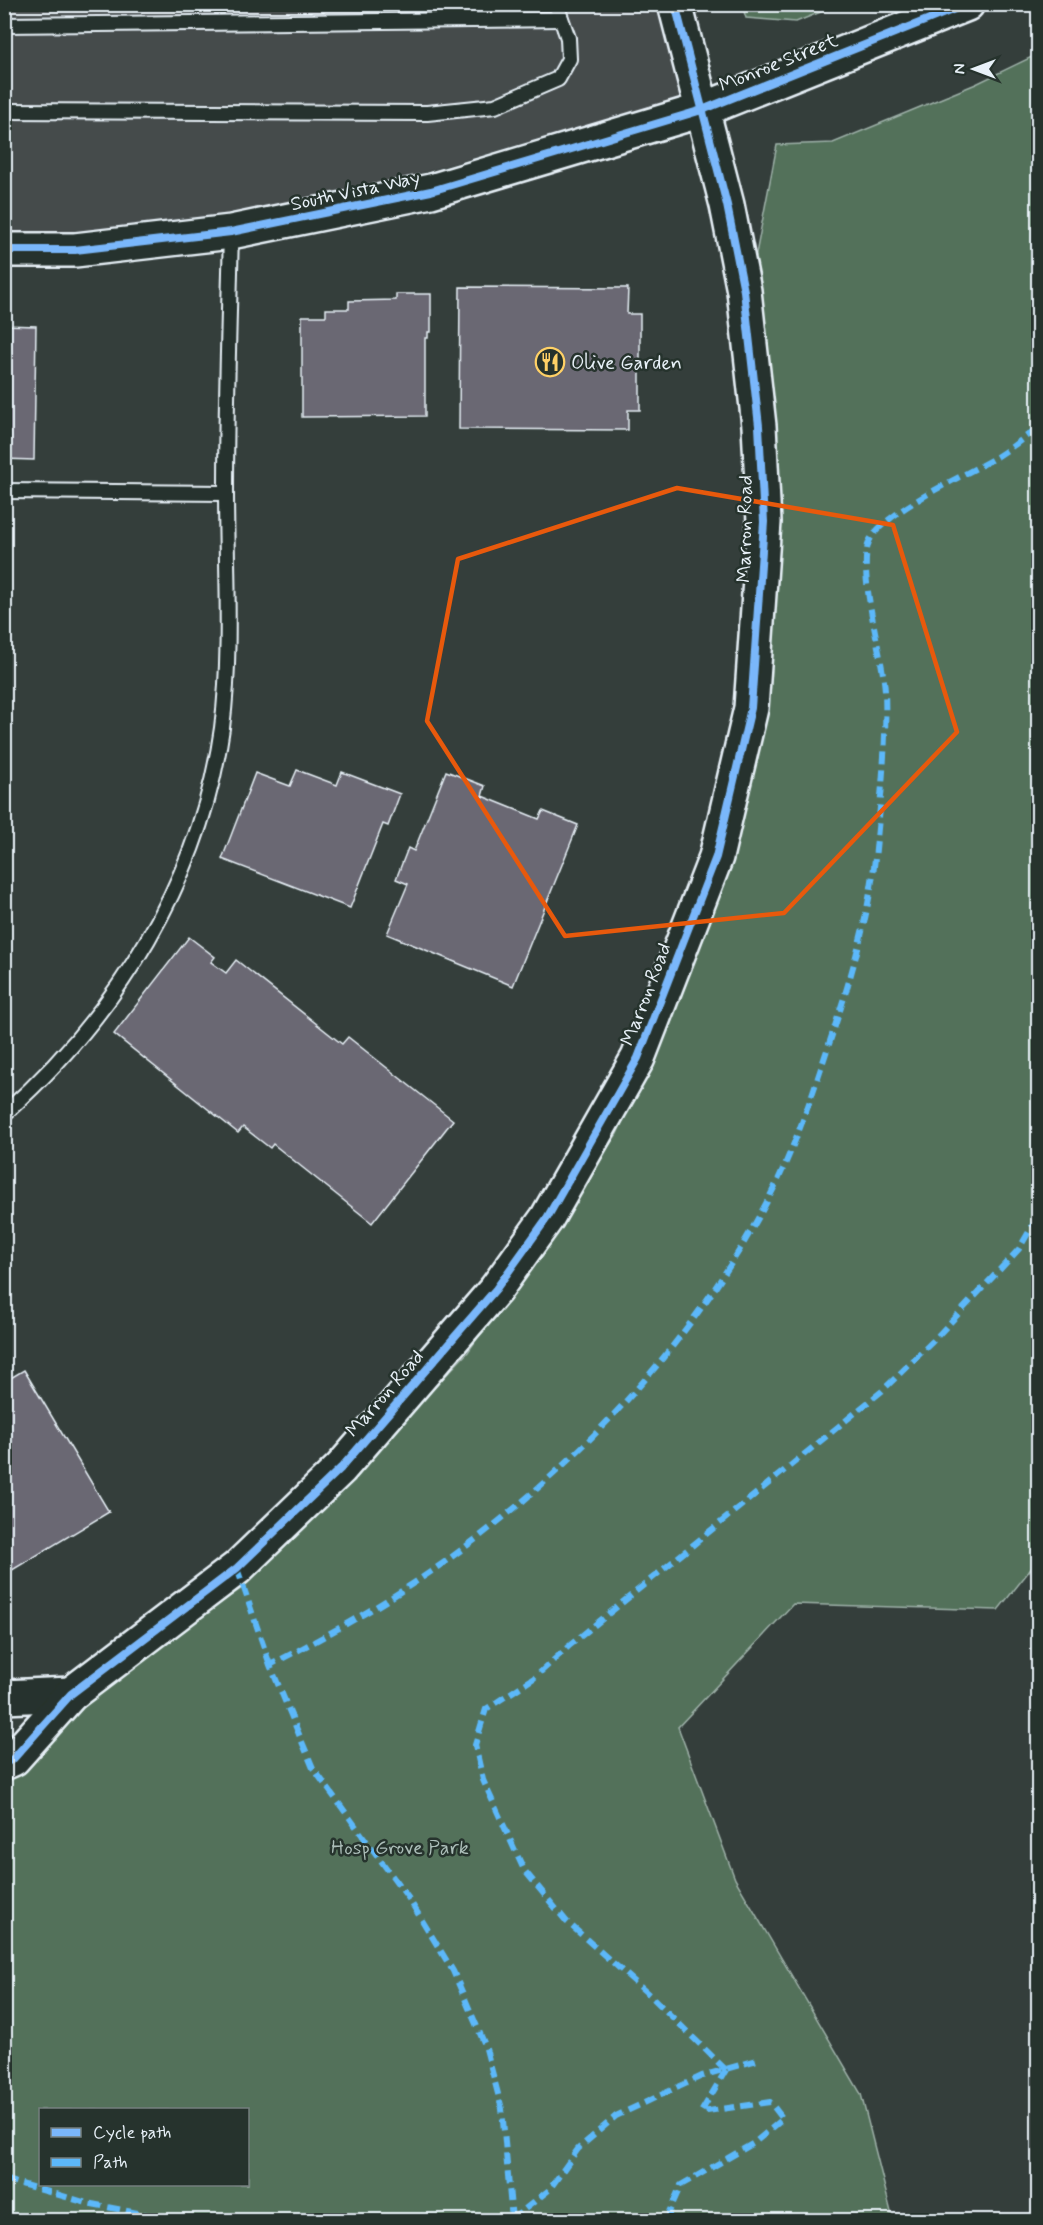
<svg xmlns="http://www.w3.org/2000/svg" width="1043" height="2225" font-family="Mynerve,sans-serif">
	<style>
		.built { fill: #444b4c }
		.green { fill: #53715a; stroke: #9eb1a9; stroke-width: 1.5; fill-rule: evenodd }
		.building { fill: #6b6873; stroke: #e8f1f8; stroke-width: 1.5 }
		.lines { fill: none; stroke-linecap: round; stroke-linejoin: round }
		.service-casing { stroke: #e8f1f8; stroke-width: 18 }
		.tertiary-casing { stroke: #e8f1f8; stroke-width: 38 }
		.secondary-casing { stroke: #e8f1f8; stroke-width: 38 }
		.service { stroke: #26332d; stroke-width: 14 }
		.tertiary { stroke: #26332d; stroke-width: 33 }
		.secondary { stroke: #26332d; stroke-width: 33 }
		.quiet { stroke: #5cb8fa; stroke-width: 6; stroke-dasharray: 12 6; stroke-linecap: butt }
		.cycleway-casing { stroke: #26332d; stroke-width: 11 }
		.cycleway { stroke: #7ab7fb; stroke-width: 8 }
		.marked { fill: none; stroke: #e8590c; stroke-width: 4.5; stroke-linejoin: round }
		.labels { text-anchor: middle; stroke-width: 5; stroke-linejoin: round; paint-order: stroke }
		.street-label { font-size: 20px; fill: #e8f1f8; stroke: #26332d }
		.poi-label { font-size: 20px; fill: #e8f1f8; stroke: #26332d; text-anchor: start }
		.park-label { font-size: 20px; fill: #acbeb9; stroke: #26332d }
	</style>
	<rect width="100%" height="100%" fill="#343e3b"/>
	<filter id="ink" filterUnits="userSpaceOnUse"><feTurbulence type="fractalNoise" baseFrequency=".0167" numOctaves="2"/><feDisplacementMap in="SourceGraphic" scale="12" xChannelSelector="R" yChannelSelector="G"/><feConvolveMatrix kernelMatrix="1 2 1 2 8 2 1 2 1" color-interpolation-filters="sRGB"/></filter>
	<g filter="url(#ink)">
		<path class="built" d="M4 5H676L694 94 255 221 5 250Z"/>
		<g class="green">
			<path d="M742 5V4L838 5 796 22 746 18Z"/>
			<path d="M1038 54V1560L998 1610 793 1604 678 1727 735 1879 861 2094 893 2220H5V1748L14 1745 245 1586 468 1352 617 1134 685 982 736 835 771 416 755 259 777 145 833 143 976 84ZM40 2110H248V2184H40Z"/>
		</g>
		<g class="building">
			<path d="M460 287 628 288 627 314H640V410H628V430L459 429Z"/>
			<path d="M396 294H431V332H428V338H425V416L302 417V316H326V309H349V301L396 300Z"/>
			<path d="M4 325 36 326 34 460 4 459Z"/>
			<path d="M297 770 337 785 342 772 400 794 388 826 383 824 350 908 222 859 255 773 290 786Z"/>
			<path d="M446 771 485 786 482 796 539 819 543 811 578 825 513 986 387 934 408 884 396 879 408 848 414 851Z"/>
			<path d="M189 937 215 957 211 962 226 973 236 960 342 1044 348 1037 453 1120 372 1223 273 1144 270 1148 243 1127 238 1133 114 1034Z"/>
			<path d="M24 1370 109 1512 4 1575V1382Z"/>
		</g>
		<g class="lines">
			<g class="service-casing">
				<g id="service">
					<path d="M4 25 561 19"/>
					<path d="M4 111 427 113 495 106 558 79 569 59 568 38 556 4"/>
					<path d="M4 491 226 493"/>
					<path d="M4 1114C117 1014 201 879 222 728 232 650 226 569 226 490 226 404 229 318 231 232"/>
				</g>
			</g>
			<g class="tertiary-casing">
				<path id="tertiary" d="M4 250H75L231 232 431 191 702 110"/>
			</g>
			<g class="secondary-casing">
				<g id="secondary">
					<path d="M702 110 967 4"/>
					<path d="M4 1697 71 1694"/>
					<path d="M4 1763 13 1759 71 1694 237 1568 341 1468 496 1289 547 1218 638 1058 716 857 751 708 764 522 759 426 744 291 727 205 675 4"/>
				</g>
			</g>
			<use href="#service" class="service"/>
			<use href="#tertiary" class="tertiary"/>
			<use href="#secondary" class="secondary"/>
			<g class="quiet">
				<path d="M237 1568 270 1665"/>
				<path d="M726 2070 654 1999 567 1922 524 1870 483 1780 475 1745 486 1709 534 1678 569 1646 882 1391 932 1342 1019 1249 1038 1216"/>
				<path d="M4 2179 87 2203 173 2220"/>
				<path d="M511 2220 549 2190 578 2149 616 2116 702 2076 757 2060"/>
				<path d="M512 2220 502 2109 485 2045 453 1971 409 1899 313 1768 270 1665C305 1647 340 1628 374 1608 540 1509 691 1356 777 1182 796 1142 811 1099 825 1056 848 988 869 921 876 849 881 797 887 743 885 691 883 655 857 573 869 542 880 514 965 475 993 459 1009 450 1023 438 1038 428"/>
				<path d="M669 2220V2212L681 2185 754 2143 783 2119 770 2102 701 2112 726 2070"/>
			</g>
			<g class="cycleway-casing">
				<g id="cycleway">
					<path d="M4 250H75L231 232 431 191 702 110 967 4"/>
					<path d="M4 1763 13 1759 71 1694 237 1568 341 1468 496 1289 547 1218 638 1058 716 857 751 708 764 522 759 426 744 291 727 205 675 4"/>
				</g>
			</g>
			<use href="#cycleway" class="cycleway"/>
		</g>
	</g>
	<path class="marked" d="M677 488 893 525 957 732 784 913 565 936 427 721 458 559Z"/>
	<defs>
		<g id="restaurant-ring" transform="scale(1.5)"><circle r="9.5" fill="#26332d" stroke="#ffd166" stroke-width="1.5"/><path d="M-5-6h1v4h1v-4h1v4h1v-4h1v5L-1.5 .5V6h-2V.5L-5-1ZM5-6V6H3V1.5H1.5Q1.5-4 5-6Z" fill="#ffd166"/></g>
	</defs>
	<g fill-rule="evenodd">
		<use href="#restaurant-ring" x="550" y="362"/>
	</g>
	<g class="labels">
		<g class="street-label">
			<text transform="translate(778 62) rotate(-22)" y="7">Monroe Street</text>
			<text transform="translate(355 190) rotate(-12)" y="7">South Vista Way</text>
			<text transform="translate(744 529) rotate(-89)" y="7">Marron Road</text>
			<text transform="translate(645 994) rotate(-69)" y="7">Marron Road</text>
			<text transform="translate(384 1393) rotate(-49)" y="7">Marron Road</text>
		</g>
		<g class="poi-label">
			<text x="571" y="369">Olive Garden</text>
		</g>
		<g class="park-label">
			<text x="400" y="1854">Hosp Grove Park</text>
		</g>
	</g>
	<rect width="1043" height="2225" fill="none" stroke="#26332d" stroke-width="24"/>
	<rect x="12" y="12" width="1019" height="2201" fill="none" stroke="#e8f1f8" stroke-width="2" filter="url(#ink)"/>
	<rect x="39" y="2108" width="210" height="78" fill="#26332d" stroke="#747f7e" stroke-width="1.5"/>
	<rect x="51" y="2128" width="30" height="9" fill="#7ab7fb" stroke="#747f7e" stroke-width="1.5"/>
	<text x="93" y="2138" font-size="18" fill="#e8f1f8">Cycle path</text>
	<rect x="51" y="2158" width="30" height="9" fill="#5cb8fa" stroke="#747f7e" stroke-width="1.5"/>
	<text x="93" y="2168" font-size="18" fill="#e8f1f8">Path</text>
	<g transform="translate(974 69) rotate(270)" stroke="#26332d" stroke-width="4.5" paint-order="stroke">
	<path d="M0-4.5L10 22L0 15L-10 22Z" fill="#e8f1f8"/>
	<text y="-9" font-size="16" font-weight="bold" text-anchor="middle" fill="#e8f1f8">N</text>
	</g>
</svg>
